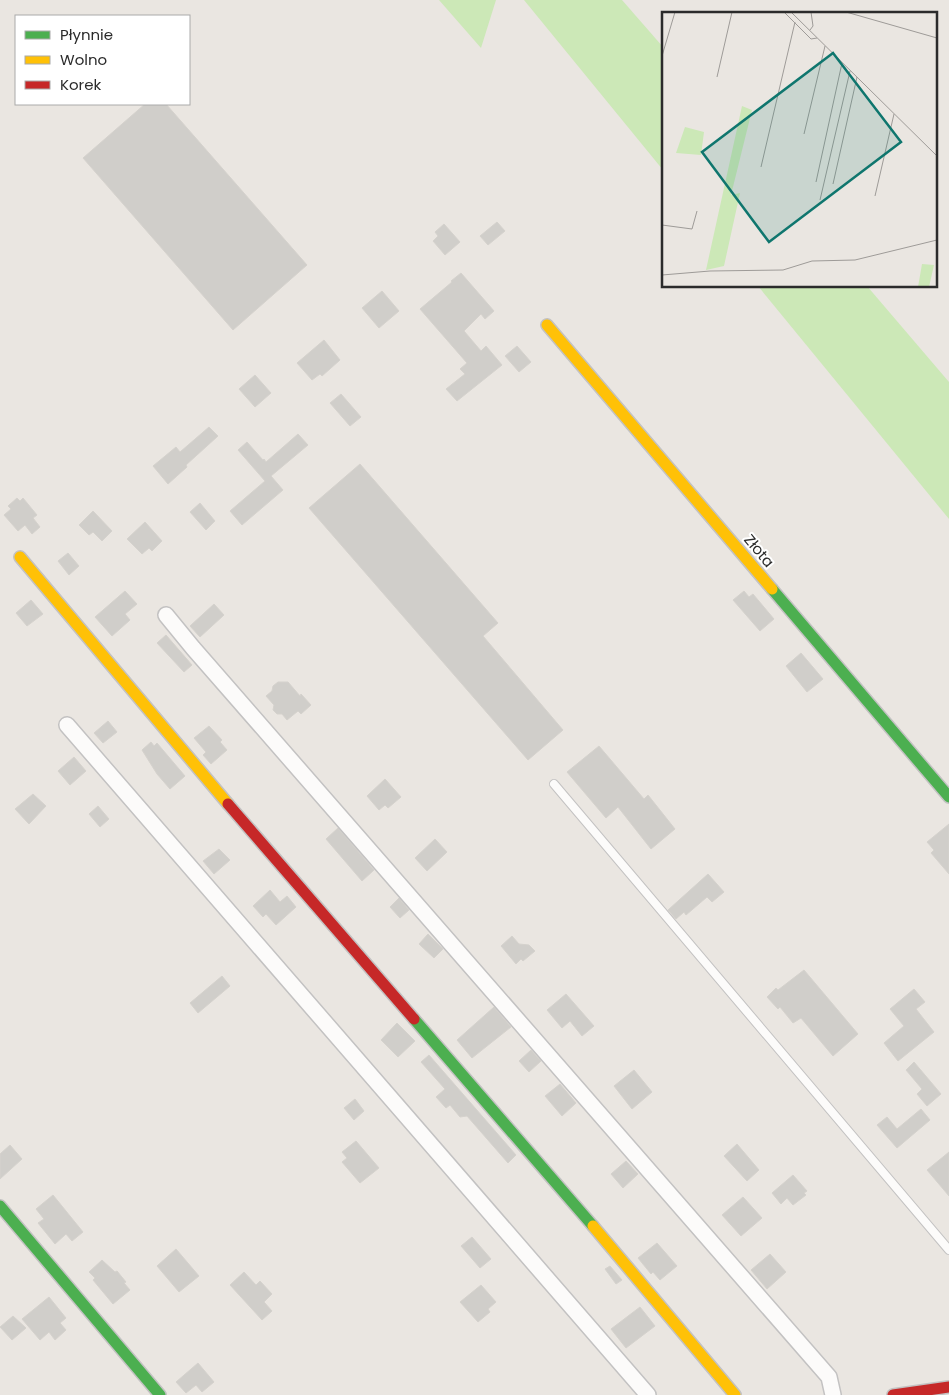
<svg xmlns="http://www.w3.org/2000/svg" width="949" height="1395" font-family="Poppins,sans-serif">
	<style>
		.green { fill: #cce8b7 }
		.building { fill: #d0ceca; stroke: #d5d2cd }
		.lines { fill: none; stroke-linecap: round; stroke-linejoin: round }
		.lane-casing { stroke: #c3c2c2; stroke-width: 10 }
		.street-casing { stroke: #c3c2c2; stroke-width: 18 }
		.fast-casing { stroke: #c3c2c2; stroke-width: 14 }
		.slow-casing { stroke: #c3c2c2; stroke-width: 14 }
		.jam-casing { stroke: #c3c2c2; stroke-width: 14 }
		.lane { stroke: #fcfbfa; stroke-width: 8 }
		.street { stroke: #fcfbfa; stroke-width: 15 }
		.fast { stroke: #4caf50; stroke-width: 11 }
		.slow { stroke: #ffc107; stroke-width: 11 }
		.jam { stroke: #c62828; stroke-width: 11 }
		.labels { text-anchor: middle; stroke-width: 4; stroke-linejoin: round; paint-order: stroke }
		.street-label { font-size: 15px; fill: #2b2b2b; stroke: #fff }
		.inset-road { fill: none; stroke: #9e9b98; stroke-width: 1 }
		.view { fill: #0f766e; fill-opacity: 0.15; stroke: #0f766e; stroke-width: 2.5 }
		.inset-edge { fill: none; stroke: #2b2b2b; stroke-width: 2.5 }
	</style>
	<rect width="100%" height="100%" fill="#eae6e1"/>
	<g class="green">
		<path d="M439 0H496L481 48Z"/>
		<path d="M524 0H622L663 47V170Z"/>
		<path d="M758 286H867L949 382V519Z"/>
	</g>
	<g class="building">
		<path d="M145 104H166L307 265 233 330 83 158Z"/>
		<path d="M497 222 505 231 488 245 480 236Z"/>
		<path d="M444 224 460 242 445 255 433 241 438 236 435 232Z"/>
		<path d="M461 273 494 311 485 319 481 314 464 331 481 351 486 346 502 365 457 401 446 389 465 374 460 369 467 363 420 309 452 282 451 281Z"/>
		<path d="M382 291 399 311 379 328 362 308Z"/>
		<path d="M324 340 340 360 322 376 320 374 312 380 297 363Z"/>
		<path d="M517 346 531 362 519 372 505 356Z"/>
		<path d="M255 375 271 393 255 407 239 389Z"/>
		<path d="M341 394 361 417 350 426 330 403Z"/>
		<path d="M209 427 218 436 186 465 187 467 168 484 153 466 176 447 180 452Z"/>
		<path d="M298 434 308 445 271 476 283 490 242 525 230 511 265 481 238 450 247 442 263 460 264 459 266 462Z"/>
		<path d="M360 464 498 623 483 636 563 730 528 760 309 508Z"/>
		<path d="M17 498 20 501 23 498 37 515 33 518 40 527 32 534 25 525 18 531 4 515 11 509 8 506Z"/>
		<path d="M200 503 215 521 206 530 190 512Z"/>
		<path d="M93 511 112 531 102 541 93 532 89 535 79 525Z"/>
		<path d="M145 522 162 541 152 551 149 548 142 554 127 539Z"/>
		<path d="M68 553 79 566 69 575 58 561Z"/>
		<path d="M125 591 137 604 125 614 130 620 112 636 95 617Z"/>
		<path d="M744 591 749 597 753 594 774 619 760 631 733 600Z"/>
		<path d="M31 600 43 614 27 626 16 613Z"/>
		<path d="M214 604 224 615 200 637 190 626Z"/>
		<path d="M166 635 192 665 184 672 157 643Z"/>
		<path d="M801 653 823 679 807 692 786 666Z"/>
		<path d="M278 682H288L300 696 301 694 311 705 301 714 298 711 287 720 282 714H277L273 710 274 705 266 696 272 691 273 686Z"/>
		<path d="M108 721 117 732 103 743 94 733Z"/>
		<path d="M209 726 222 740 220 742 227 750 211 764 203 755 206 752 194 738Z"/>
		<path d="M151 742 154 746 157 743 185 776 170 789 157 774 142 750Z"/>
		<path d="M599 746 644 799 648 795 675 829 651 849 618 807 606 818 567 772Z"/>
		<path d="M74 757 86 771 70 785 58 771Z"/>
		<path d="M385 779 401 797 388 808 385 805 379 810 367 796Z"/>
		<path d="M33 794 46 806 29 824 15 809Z"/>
		<path d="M98 806 109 819 100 827 89 814Z"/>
		<path d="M949 824V874L931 853 934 850 927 842Z"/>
		<path d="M338 828 374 870 362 881 326 839Z"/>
		<path d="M435 839 447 852 427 871 415 858Z"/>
		<path d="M219 849 230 860 214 874 203 861Z"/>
		<path d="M708 874 724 892 712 902 707 897 686 915 684 912 676 919 668 910Z"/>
		<path d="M270 890 280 902 287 896 296 907 276 925 266 914 263 917 253 906Z"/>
		<path d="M399 898 409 910 400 918 390 907Z"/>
		<path d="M428 934 443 949 434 958 419 944Z"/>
		<path d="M512 936 519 944 529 945 535 951 523 961 521 959 516 964 501 946Z"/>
		<path d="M804 970 858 1034 833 1056 801 1018 793 1023 780 1007 778 1009 767 997 776 988 778 990Z"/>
		<path d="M222 976 230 986 198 1013 190 1003Z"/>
		<path d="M914 989 925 1002 916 1009 934 1032 898 1061 884 1043 904 1026 890 1009Z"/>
		<path d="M566 994 594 1026 582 1036 570 1021 562 1028 547 1010Z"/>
		<path d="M494 1007 511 1027 472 1058 457 1040Z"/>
		<path d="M397 1023 415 1041 398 1057 381 1040Z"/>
		<path d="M531 1050 541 1061 529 1072 519 1061Z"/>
		<path d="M429 1055 516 1155 508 1163 467 1116 460 1117 450 1105 446 1108 436 1097 445 1089 421 1062Z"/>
		<path d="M914 1062 941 1094 927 1106 917 1094 922 1089 906 1070Z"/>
		<path d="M634 1070 652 1092 632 1109 614 1086Z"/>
		<path d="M560 1084 576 1103 562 1116 545 1096Z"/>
		<path d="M355 1099 364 1111 354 1120 344 1108Z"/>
		<path d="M921 1109 930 1120 897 1148 877 1125 887 1117 897 1129Z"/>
		<path d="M356 1141 379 1168 360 1183 342 1162 347 1158 342 1152Z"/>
		<path d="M737 1144 759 1170 747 1181 724 1156Z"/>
		<path d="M10 1145 22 1159 0 1179V1154Z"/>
		<path d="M949 1152V1196L927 1170Z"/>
		<path d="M626 1161 638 1174 623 1188 611 1174Z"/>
		<path d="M793 1175 807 1191 804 1193 806 1195 793 1205 787 1198 781 1204 772 1193Z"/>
		<path d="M53 1195 83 1232 72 1241 66 1234 55 1244 38 1223 44 1219 36 1209Z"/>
		<path d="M743 1197 762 1218 741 1236 722 1215Z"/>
		<path d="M472 1237 491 1259 480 1268 461 1246Z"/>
		<path d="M657 1243 677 1266 660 1280 653 1272 651 1274 638 1258Z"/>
		<path d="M176 1249 199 1276 179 1292 157 1266Z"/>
		<path d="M770 1254 786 1272 767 1289 751 1270Z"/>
		<path d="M102 1260 115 1272 117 1271 126 1282 124 1283 130 1290 113 1304 93 1280 95 1278 89 1272Z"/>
		<path d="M610 1266 622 1280 616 1284 605 1269Z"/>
		<path d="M244 1272 256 1285 260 1281 272 1294 264 1302 272 1311 262 1320 230 1285Z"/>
		<path d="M481 1285 496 1302 488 1309 490 1312 478 1322 460 1302Z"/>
		<path d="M49 1297 66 1318 60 1323 66 1330 55 1340 49 1332 40 1340 22 1319Z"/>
		<path d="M640 1307 655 1326 626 1348 611 1329Z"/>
		<path d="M13 1316 26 1328 12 1340 0 1327Z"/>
		<path d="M198 1363 214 1382 202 1392 196 1385 186 1393 176 1382Z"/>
	</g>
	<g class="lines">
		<g class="lane-casing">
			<path id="lane" d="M554 784 949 1250"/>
		</g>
		<g class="street-casing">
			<g id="street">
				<path d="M166 615 193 648 829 1377 833 1395"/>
				<path d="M67 725 648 1395"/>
			</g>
		</g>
		<g class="fast-casing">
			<g id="fast">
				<path d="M772 589 949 797"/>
				<path d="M414 1019 593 1226"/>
				<path d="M0 1206 160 1395"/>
			</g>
		</g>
		<g class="slow-casing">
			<g id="slow">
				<path d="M547 325 772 589"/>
				<path d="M20 557 228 804"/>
				<path d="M593 1226 735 1395"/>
			</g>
		</g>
		<g class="jam-casing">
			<g id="jam">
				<path d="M228 804 414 1019"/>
				<path d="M893 1395 949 1387"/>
			</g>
		</g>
		<use href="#lane" class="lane"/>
		<use href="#street" class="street"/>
		<use href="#fast" class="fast"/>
		<use href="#slow" class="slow"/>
		<use href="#jam" class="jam"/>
	</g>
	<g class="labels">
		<g class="street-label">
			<text transform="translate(759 551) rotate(50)" y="5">Złota</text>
		</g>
	</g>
	<g transform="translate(662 12)">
		<rect width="275" height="275" fill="#eae6e1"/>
		<path d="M80 94 90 98 69 183 78 181 62 254 44 258ZM23 115 42 120 39 143 14 141ZM260 252 272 253 267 275H256Z" fill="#cce8b7"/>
		<path class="inset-road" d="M122 0 149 27 155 26M129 0 275 144M184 0 275 26M148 18 151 14 149 0M0 44 13 0M55 65 70 0M142 122 163 34M99 155 133 10M154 170 180 51M171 172 195 65M213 184 232 102M158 188 188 59M0 213 30 217 35 199M0 263 48 259 121 258 150 249 193 248 275 228"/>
		<path class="view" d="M171 41 239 130 107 230 40 140Z"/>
		<rect width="275" height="275" class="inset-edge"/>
	</g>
	<rect x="15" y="15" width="175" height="90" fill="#ffffff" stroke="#aaaaaa"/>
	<rect x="25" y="31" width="25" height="8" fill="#4caf50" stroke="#aaaaaa"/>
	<text x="60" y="40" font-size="15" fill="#2b2b2b">Płynnie</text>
	<rect x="25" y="56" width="25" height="8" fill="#ffc107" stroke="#aaaaaa"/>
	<text x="60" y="65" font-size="15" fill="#2b2b2b">Wolno</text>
	<rect x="25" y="81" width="25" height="8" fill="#c62828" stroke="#aaaaaa"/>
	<text x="60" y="90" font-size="15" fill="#2b2b2b">Korek</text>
</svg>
